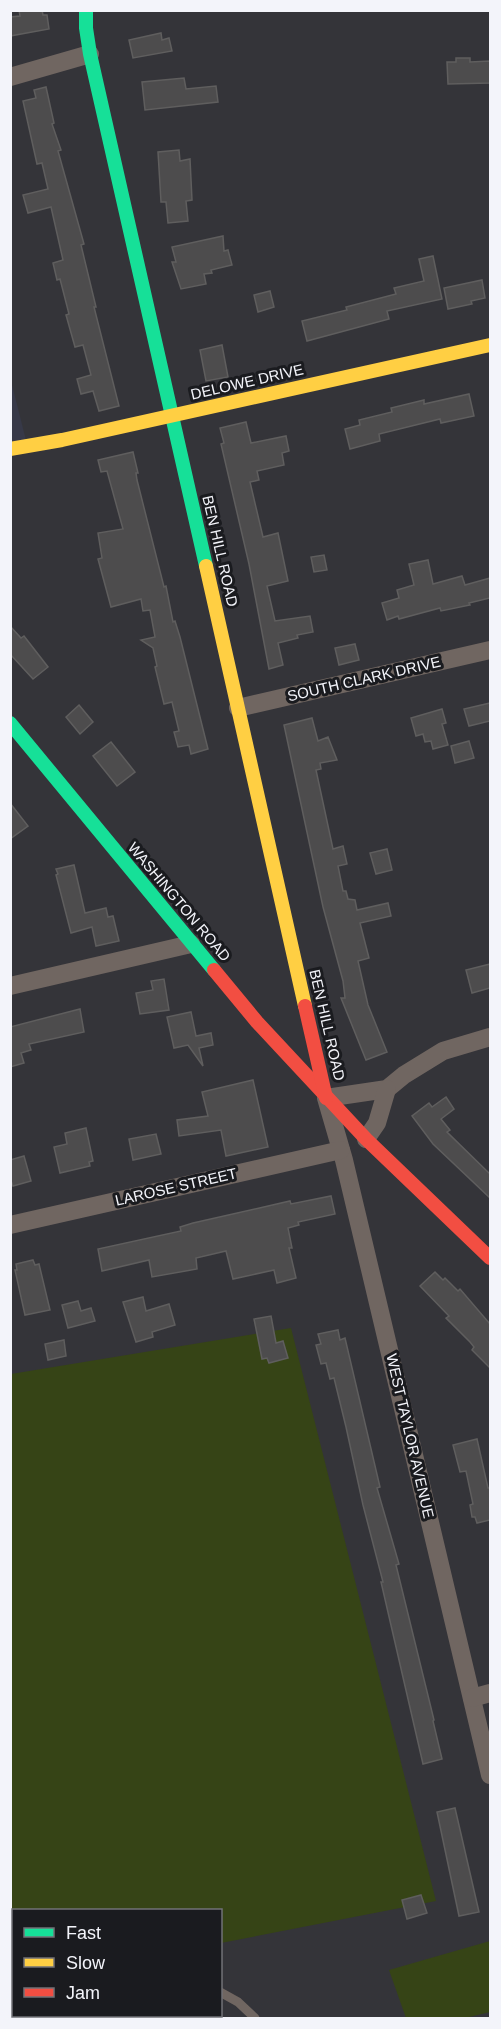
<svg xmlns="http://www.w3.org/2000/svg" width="501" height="2029" font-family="Helvetica,sans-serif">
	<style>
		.built { fill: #373948 }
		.green { fill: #364416 }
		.building { fill: #4d4c4d; stroke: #5f5e5e; stroke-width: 1.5 }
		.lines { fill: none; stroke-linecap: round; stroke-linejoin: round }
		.lane { stroke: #706661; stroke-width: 9 }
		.street { stroke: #706661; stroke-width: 18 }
		.fast { stroke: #16e098; stroke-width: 14 }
		.slow { stroke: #ffcf43; stroke-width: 14 }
		.jam { stroke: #f24e42; stroke-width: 14 }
		.labels { text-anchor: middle; stroke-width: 6; stroke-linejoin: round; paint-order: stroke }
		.street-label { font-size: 15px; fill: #f3f4fa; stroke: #1a1b1f }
	</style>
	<rect width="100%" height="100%" fill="#343439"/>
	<path class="built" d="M10 377 27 444 10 448Z"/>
	<g class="green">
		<path d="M291 1328 436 1901 221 1943 220 1910H14V2016H154L155 2018H11V1374Z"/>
		<path d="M490 1941V2012L465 2018H406L389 1970Z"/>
	</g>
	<g class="building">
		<path d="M19 10H42L43 15H47L49 29 10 36V17L20 16Z"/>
		<path d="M161 33 162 40 169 38 172 51 133 58 129 40Z"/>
		<path d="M456 58H470V62L490 61V83L448 84 447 62H456Z"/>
		<path d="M184 78 186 89 216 86 218 102 145 110 142 82Z"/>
		<path d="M46 87 54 123 52 124 61 150 58 151 84 244 81 245 96 307H94L119 406 99 411 93 391 81 394 77 379 91 375 83 345 75 347 66 315 69 314 60 279 57 280 53 263 63 260 51 207 28 213 23 195 48 189 42 163 37 164 23 101 36 98 34 90Z"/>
		<path d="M179 150 180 161 190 159 192 200 186 201 188 221 168 223 166 202H161L158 152Z"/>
		<path d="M223 236 224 251 228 250 232 265 211 270 212 273 204 274 206 284 181 289 172 262H176L172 247Z"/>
		<path d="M433 256 442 299 387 311 389 319 307 341 302 321 347 310 346 307 396 294 394 288 424 281 419 259Z"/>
		<path d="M482 280 485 298 471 301 472 304 448 309 444 288Z"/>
		<path d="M270 291 274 307 258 312 254 295Z"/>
		<path d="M222 345 228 377 206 381 200 350Z"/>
		<path d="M469 394 474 416 441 423 440 419 379 434 380 441 350 449 345 429 360 425 359 420 392 412 391 408 424 400V404Z"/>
		<path d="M246 422 251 443 286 436 289 451 282 453 284 465 257 471 259 480 250 482 263 537 278 533 288 581 267 586 275 621 310 616 313 632 297 635 298 638 278 643 283 665 269 669 249 564 221 444 224 443 220 428Z"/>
		<path d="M133 452 138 473H136L137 480 164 587 166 586 173 622 175 621 180 637 208 749 191 754 189 745 178 747 174 732 179 731 172 702 164 704 155 667 157 666 153 648 141 640 155 637 150 610 143 611 141 599 111 607 98 559 102 558 98 533 123 529 107 471 101 472 98 460Z"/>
		<path d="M324 555 327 570 314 572 311 557Z"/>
		<path d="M428 560 433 584 462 576 465 585 490 578V598L469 603 470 605 441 611 440 608 399 619 398 616 387 620 382 603 399 598 397 590 414 585 409 564Z"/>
		<path d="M10 626 21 638 24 636 48 667 33 679 10 654Z"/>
		<path d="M355 644 359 660 339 665 335 648Z"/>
		<path d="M490 703V721L469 726 464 709Z"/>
		<path d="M79 705 93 722 80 734 66 717Z"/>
		<path d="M442 709 446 723 442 724 448 745 433 749 431 741 425 742 423 734 416 736 411 718Z"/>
		<path d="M312 718 318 741 328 737 337 760 320 763 321 769 316 770 333 849 343 846 347 864 338 866 343 891H346L348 899 355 900 357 910 388 903 391 916 360 923 369 958 358 961 368 1005 387 1052 366 1060 341 998H345L343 981 323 907 284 725Z"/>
		<path d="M469 741 474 758 455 763 451 746Z"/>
		<path d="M111 742 135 772 117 786 93 756Z"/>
		<path d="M10 803 28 826 10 839Z"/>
		<path d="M387 849 392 870 376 874 370 853Z"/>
		<path d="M74 865 85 913 106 908 108 917 113 916 119 941 96 946 92 927 71 933 56 875 58 874 56 869Z"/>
		<path d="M490 964V988L472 993 466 970Z"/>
		<path d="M164 979 169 1010 140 1014 136 993 153 990 151 981Z"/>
		<path d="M80 1009 84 1032 29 1044 31 1050 21 1053 24 1063 10 1067V1027Z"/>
		<path d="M191 1012 196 1036 211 1033 213 1045 199 1048 203 1066 188 1045 174 1048 167 1017Z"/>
		<path d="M253 1080 268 1147 226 1156 221 1130 179 1136 177 1120 208 1116 202 1092Z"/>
		<path d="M446 1097 454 1109 441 1119 450 1130 447 1132 490 1174V1198L433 1144 412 1116 429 1103 432 1107Z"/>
		<path d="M86 1128 93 1161 89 1162 90 1166 60 1173 54 1147 67 1144 65 1133Z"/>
		<path d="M156 1134 161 1154 133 1160 129 1139Z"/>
		<path d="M24 1156 31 1181 13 1186 10 1178V1160Z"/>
		<path d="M331 1196 335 1214 298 1222 299 1225 288 1228 292 1248H289L296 1278 277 1283 274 1270 233 1279 226 1251 196 1258 197 1269 152 1277 149 1260 102 1271 98 1249 181 1231 180 1227 193 1223 290 1201 291 1204Z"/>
		<path d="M33 1260 35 1265 39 1264 50 1310 25 1315 15 1270H17L16 1264Z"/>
		<path d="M435 1272 443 1280 445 1278 458 1291 460 1289 490 1324V1368L472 1350 474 1347 470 1342 446 1318 449 1316 420 1286Z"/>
		<path d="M143 1297 146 1311 169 1304 175 1325 152 1332 153 1337 136 1342 123 1302Z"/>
		<path d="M78 1301 81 1311 91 1308 95 1321 68 1328 62 1305Z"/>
		<path d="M271 1316 276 1343 283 1341 288 1358 269 1363 267 1358 262 1359 254 1319Z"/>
		<path d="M338 1330 340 1340 345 1338 380 1487 377 1488 399 1564 396 1565 434 1720 433 1721 442 1759 423 1764 381 1582H383L363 1505 346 1427 334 1378 330 1379 326 1363 321 1364 316 1345 321 1344 318 1334Z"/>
		<path d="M64 1340 66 1356 48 1360 45 1344Z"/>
		<path d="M477 1439 488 1488H490V1520L477 1523 475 1517H472L470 1505 473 1504 466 1471 460 1472 453 1445Z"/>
		<path d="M455 1808 479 1912 459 1916 437 1812Z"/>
		<path d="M421 1895 427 1913 407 1919 402 1900Z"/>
	</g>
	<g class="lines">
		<path class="lane" d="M220 1992 238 2002 255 2018"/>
		<g class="street">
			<path d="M10 77 90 54"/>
			<path d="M238 708 490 650"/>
			<path d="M10 986 191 944"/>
			<path d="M490 1037 443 1051 404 1075 387 1089 326 1098 344 1160 490 1775"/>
			<path d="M366 1139 377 1123 387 1089"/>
			<path d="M10 1225 341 1150"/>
			<path d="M472 1698 490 1693"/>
		</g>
		<g class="fast">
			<path d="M86 10V28L90 54 206 566"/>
			<path d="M10 723 214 970"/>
		</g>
		<g class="slow">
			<path d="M10 449 62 440 490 345"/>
			<path d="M206 566 305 1006"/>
		</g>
		<g class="jam">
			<path d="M214 970 257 1022 366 1139 490 1258"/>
			<path d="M305 1006 326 1098"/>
		</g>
	</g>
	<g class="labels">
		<g class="street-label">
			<text transform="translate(247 382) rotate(-13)" y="5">DELOWE DRIVE</text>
			<text transform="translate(220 551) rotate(77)" y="5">BEN HILL ROAD</text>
			<text transform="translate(364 679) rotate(-13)" y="5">SOUTH CLARK DRIVE</text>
			<text transform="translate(179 902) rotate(50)" y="5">WASHINGTON ROAD</text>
			<text transform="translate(327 1025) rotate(77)" y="5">BEN HILL ROAD</text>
			<text transform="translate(176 1187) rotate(-13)" y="5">LAROSE STREET</text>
			<text transform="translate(410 1436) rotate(77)" y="5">WEST TAYLOR AVENUE</text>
		</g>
	</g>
	<rect width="501" height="2029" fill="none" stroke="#f3f4fa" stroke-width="24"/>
	<rect x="12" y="1909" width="210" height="108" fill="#1a1b1f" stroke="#717277" stroke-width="1.5"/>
	<rect x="24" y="1928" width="30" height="9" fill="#16e098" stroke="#717277" stroke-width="1.5"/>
	<text x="66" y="1939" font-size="18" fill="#f3f4fa">Fast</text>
	<rect x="24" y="1958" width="30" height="9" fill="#ffcf43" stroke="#717277" stroke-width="1.5"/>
	<text x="66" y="1969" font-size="18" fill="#f3f4fa">Slow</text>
	<rect x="24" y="1988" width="30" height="9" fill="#f24e42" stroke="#717277" stroke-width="1.5"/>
	<text x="66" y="1999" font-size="18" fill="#f3f4fa">Jam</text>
</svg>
